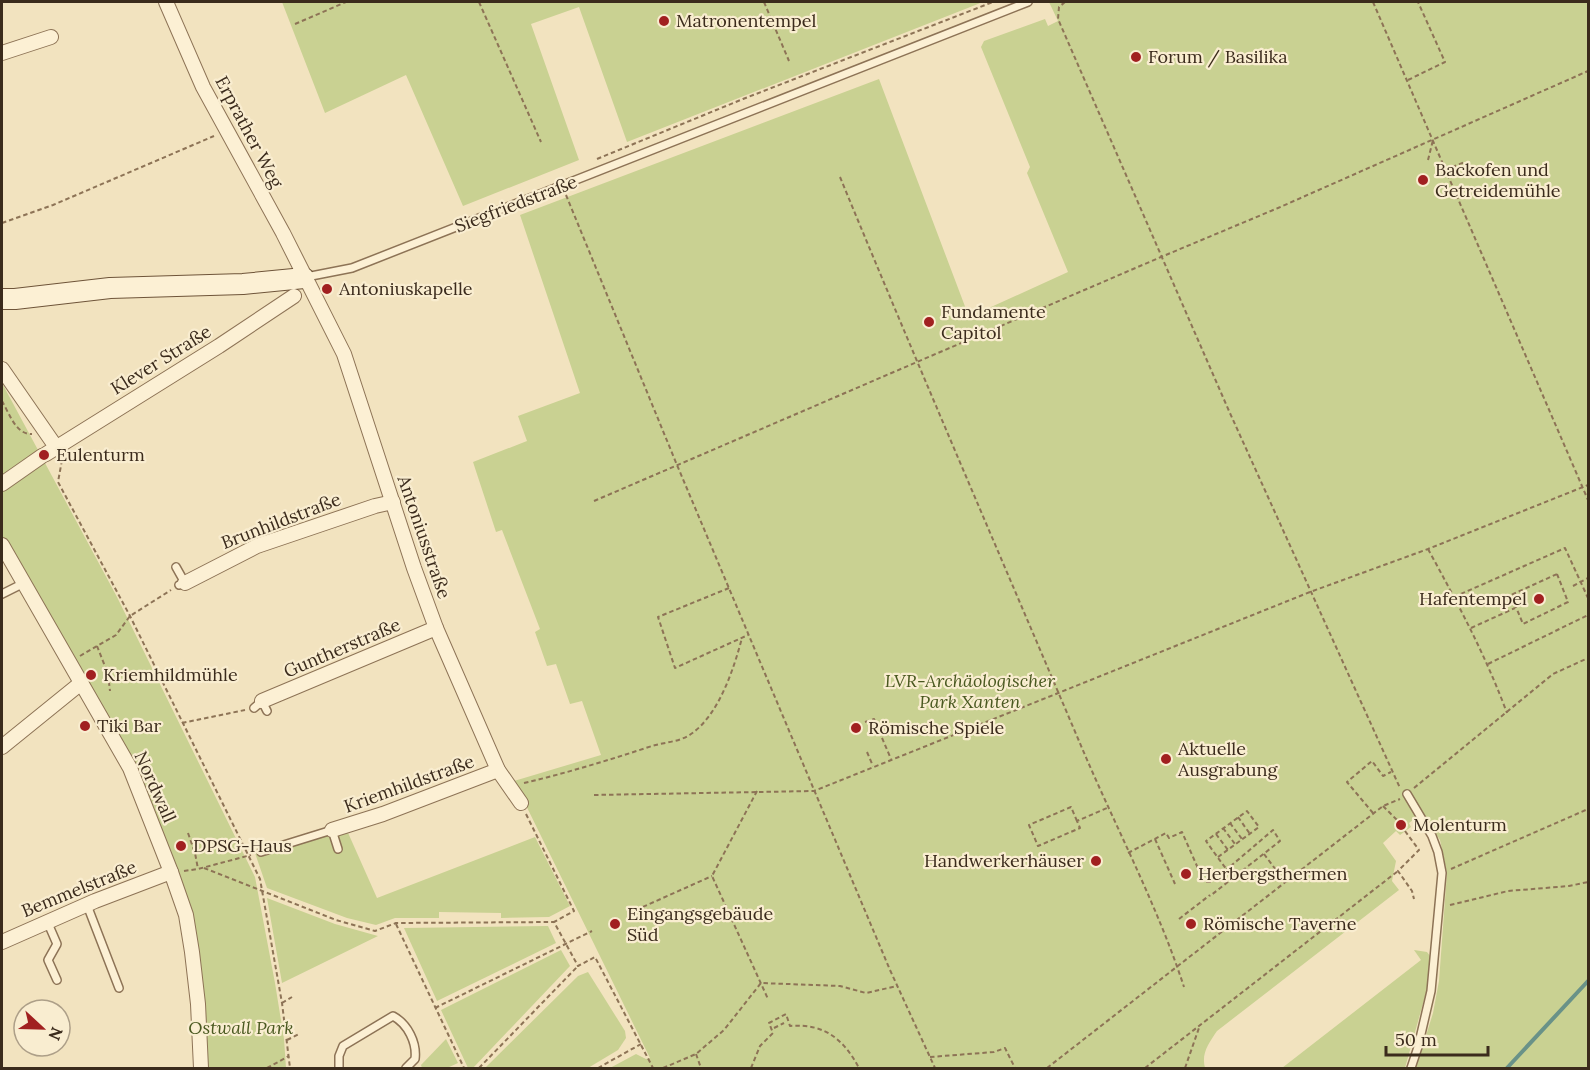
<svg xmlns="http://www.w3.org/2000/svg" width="1590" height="1070" font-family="Lora,serif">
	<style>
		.green { fill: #c9d192 }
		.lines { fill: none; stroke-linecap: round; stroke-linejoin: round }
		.stream { stroke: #699288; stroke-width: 4 }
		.lane-casing { stroke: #8d7356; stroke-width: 10 }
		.street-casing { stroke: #8d7356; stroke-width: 16 }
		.secondary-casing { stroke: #6e5439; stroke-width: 22 }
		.path { stroke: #8d7356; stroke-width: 2; stroke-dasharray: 4.5 3; stroke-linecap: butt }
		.lane { stroke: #fcf0d4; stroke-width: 7 }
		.street { stroke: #fcf0d4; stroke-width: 14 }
		.secondary { stroke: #fcf0d4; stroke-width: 20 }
		.poi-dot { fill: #a12020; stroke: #f9edd0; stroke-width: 2 }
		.labels { text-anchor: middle; stroke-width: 4.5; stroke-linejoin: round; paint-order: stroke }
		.poi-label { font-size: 18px; fill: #3b2b1c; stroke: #f9edd0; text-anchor: start }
		.street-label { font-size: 18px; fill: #3b2b1c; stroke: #f9edd0 }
		.park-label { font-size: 18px; font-style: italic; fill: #4a5920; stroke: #f9edd0 }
	</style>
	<rect width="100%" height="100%" fill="#f2e3bf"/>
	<g class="green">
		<path d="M282 2H983L627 142 579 7 531 24 579 160 463 206 406 75 325 113Z"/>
		<path d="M1049 2H1588V1068H1416L1433 1013 1439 981 1447 873 1440 840 1422 813 1409 823 1411 827 1400 835 1396 831 1383 843 1396 861 1392 881 1399 890 1217 1031C1209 1043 1201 1053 1205 1068H610L636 1054 646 1059 650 1058 514 781 601 755 582 701 570 704 556 664 547 666 535 632 540 629 502 530 496 532 473 462 527 441 518 416 580 393 520 215 879 79 969 317 1068 272 1027 173 1030 167 981 47 984 41 1045 19 1048 26 1058 21Z"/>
		<path d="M2 383 117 597 255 877 275 983 284 1039 286 1068H201L192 952 130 768 2 545Z"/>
		<path d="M345 826 377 898 535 837 570 906 549 917 501 918V913L439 912V918H395L376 925 347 918 267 888 255 853Z"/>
		<path d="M267 898 335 924 378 936 282 983Z"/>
		<path d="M548 926 556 943 437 1001 404 928Z"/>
		<path d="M561 950 570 966 473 1068H468L441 1010Z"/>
		<path d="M1414 950 1427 952 1430 956 1427 989 1405 1068H1282L1421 960Z"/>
		<path d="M588 972 625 1031 626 1038 618 1050 588 1068H485L578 976Z"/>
		<path d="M446 1039 458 1063 447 1068H422L421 1065Z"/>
	</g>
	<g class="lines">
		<path class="stream" d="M1507 1068 1588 981"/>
		<g class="lane-casing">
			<g id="lane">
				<path d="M306 277 352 268 1028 2"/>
				<path d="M176 567 185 583 179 585"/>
				<path d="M2 594 24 583"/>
				<path d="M254 708 262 701 267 711"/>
				<path d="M1407 794 1432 836 1438 852 1442 873 1431 991 1418 1047 1411 1068"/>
				<path d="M261 852 332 830 338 849"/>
				<path d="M87 905 119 988"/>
				<path d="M47 921 57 944 48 960 57 980"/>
				<path d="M339 1068V1056L343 1046 393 1016C408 1024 417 1043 415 1059L406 1068"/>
			</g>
		</g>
		<g class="street-casing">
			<g id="street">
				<path d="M166 2 203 87 283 233 344 354 414 568 436 628 498 770 521 803"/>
				<path d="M2 53 51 37"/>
				<path d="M2 369 56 447"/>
				<path d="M46 454 219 346 294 296"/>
				<path d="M2 484 42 456"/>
				<path d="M2 545 130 768 171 872 186 915 192 952 198 1004 201 1068"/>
				<path d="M185 583 257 546 375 506 393 502"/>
				<path d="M262 701 436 628"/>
				<path d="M2 747 81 683"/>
				<path d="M332 830 383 814 498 770"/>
				<path d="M2 942 95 901 171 872"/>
			</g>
		</g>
		<g class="secondary-casing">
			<path id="secondary" d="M2 299H15L110 288 243 284 304 278"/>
		</g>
		<g class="path">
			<path d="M479 2 541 142"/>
			<path d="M764 2 789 61"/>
			<path d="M1065 2 1059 7 1058 19 1229 411 1400 788"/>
			<path d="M1373 2 1588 500"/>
			<path d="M295 24 346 2"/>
			<path d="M1408 80 1445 62 1418 2"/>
			<path d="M597 159 743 99 993 2"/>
			<path d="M1428 160 1433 140"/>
			<path d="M1445 170 1465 162"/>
			<path d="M840 177C918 366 999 553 1079 741 1113 822 1157 904 1184 987"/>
			<path d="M566 195 677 465 890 970 935 1068"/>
			<path d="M2 223 53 205 214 136"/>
			<path d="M2 401C9 413 16 435 32 434"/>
			<path d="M62 460 58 482 130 616 260 879 282 1003 290 1068"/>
			<path d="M594 501 1161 257 1278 208 1588 71"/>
			<path d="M1428 549C1458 604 1485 654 1507 713"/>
			<path d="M1557 574 1568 602 1523 624 1511 595Z"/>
			<path d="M1573 586 1588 578"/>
			<path d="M729 588 658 617 675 668 748 635"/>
			<path d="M1454 597 1565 548 1588 598"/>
			<path d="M1471 628 1515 608"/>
			<path d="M97 646 108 674 110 691"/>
			<path d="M80 656 116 635 130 616 171 590"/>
			<path d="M1488 664 1588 615"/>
			<path d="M865 722 874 719 891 759"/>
			<path d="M182 723 245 710"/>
			<path d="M867 752 873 766"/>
			<path d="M524 783C567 773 609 760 652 746 665 742 680 742 691 734 719 715 734 668 742 638"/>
			<path d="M1414 788 1553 674 1588 658"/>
			<path d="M757 791 712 876 768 999"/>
			<path d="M594 795 814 791 1310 592 1428 549 1588 485"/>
			<path d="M1383 806 1397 820"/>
			<path d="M1373 813 1347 782 1372 761 1383 776 1391 772"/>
			<path d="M526 814 574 911 554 922 578 966 595 957 653 1068"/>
			<path d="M1238 817 1250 834"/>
			<path d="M1077 821 1071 807 1029 825 1038 846 1080 828 1077 821 1107 808"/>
			<path d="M1230 823 1242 839"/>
			<path d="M1223 828 1235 844"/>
			<path d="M1405 831 1419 850 1398 871 1412 891 1414 899"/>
			<path d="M188 833 195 853 198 869"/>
			<path d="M1216 834 1228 850"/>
			<path d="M1155 839 1175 884"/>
			<path d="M1128 853 1166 833 1169 838 1182 832 1204 882H1212L1273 830 1280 841 1210 896"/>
			<path d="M1264 854 1285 882"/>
			<path d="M1218 857 1259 827 1247 811 1206 841C1215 854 1224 866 1233 878"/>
			<path d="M204 868 336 920 375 931 396 923 554 922"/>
			<path d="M1451 869 1588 809"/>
			<path d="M184 871 198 869 251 855"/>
			<path d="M1450 905 1508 891 1569 886 1588 882"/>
			<path d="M636 910 712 876"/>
			<path d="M1179 919 1210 895"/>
			<path d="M396 924 464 1068"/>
			<path d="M282 1003 292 997"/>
			<path d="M435 1008 592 931"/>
			<path d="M774 1028 784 1023"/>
			<path d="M287 1040 299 1034"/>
			<path d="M696 1054 701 1068"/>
			<path d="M930 1057 994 1052 1005 1048 1015 1068"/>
			<path d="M267 1068 289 1056"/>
			<path d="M479 1068 578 966"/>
			<path d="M598 1068 641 1044"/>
			<path d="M663 1068 696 1054 724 1030 761 983 840 986 866 993 897 986"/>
			<path d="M751 1068 760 1046 773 1033 769 1023 786 1014 790 1026C825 1023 844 1040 859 1068"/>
			<path d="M1047 1068 1383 806 1400 799"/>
			<path d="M1145 1068 1398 871"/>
			<path d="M1185 1068 1200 1025"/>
		</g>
		<use href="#lane" class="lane"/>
		<use href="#street" class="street"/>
		<use href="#secondary" class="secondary"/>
	</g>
	<g class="poi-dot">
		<circle cx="664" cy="21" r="6"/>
		<circle cx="1136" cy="57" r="6"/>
		<circle cx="1423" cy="180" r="6"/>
		<circle cx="327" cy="289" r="6"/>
		<circle cx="929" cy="322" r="6"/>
		<circle cx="44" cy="455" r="6"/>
		<circle cx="1539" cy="599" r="6"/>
		<circle cx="91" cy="675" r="6"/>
		<circle cx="85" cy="726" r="6"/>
		<circle cx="856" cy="728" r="6"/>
		<circle cx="1166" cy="759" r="6"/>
		<circle cx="1401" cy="825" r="6"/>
		<circle cx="181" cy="846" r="6"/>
		<circle cx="1096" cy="861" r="6"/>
		<circle cx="1186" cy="874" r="6"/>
		<circle cx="615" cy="924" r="6"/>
		<circle cx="1191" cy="924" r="6"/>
	</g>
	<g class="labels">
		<g class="poi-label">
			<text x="676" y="27">Matronentempel</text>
			<text x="1148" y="63">Forum / Basilika</text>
			<text x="1435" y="176">Backofen und<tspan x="1435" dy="21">Getreidemühle</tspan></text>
			<text x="339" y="295">Antoniuskapelle</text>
			<text x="941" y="318">Fundamente<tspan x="941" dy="21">Capitol</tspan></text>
			<text x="56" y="461">Eulenturm</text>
			<text x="1527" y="605" text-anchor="end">Hafentempel</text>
			<text x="103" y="681">Kriemhildmühle</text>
			<text x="97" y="732">Tiki Bar</text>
			<text x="868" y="734">Römische Spiele</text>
			<text x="1178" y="755">Aktuelle<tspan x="1178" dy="21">Ausgrabung</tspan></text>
			<text x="1413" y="831">Molenturm</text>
			<text x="193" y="852">DPSG-Haus</text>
			<text x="1084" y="867" text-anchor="end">Handwerkerhäuser</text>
			<text x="1198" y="880">Herbergsthermen</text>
			<text x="627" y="920">Eingangsgebäude<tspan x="627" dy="21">Süd</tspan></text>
			<text x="1203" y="930">Römische Taverne</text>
		</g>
		<g class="street-label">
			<text transform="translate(249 132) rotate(62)" y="6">Erprather Weg</text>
			<text transform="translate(516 204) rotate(-21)" y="6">Siegfriedstraße</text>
			<text transform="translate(161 360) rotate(-32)" y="6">Klever Straße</text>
			<text transform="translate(281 521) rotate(-21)" y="6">Brunhildstraße</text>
			<text transform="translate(424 537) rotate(71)" y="6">Antoniusstraße</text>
			<text transform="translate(342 648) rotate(-23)" y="6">Guntherstraße</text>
			<text transform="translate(409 784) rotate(-20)" y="6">Kriemhildstraße</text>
			<text transform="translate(155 787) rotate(66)" y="6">Nordwall</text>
			<text transform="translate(79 889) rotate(-22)" y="6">Bemmelstraße</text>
		</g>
		<g class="park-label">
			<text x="970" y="687">LVR-Archäologischer<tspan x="970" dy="21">Park Xanten</tspan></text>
			<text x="241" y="1034">Ostwall Park</text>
		</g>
	</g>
	<rect width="1590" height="1070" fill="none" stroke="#3b2b1c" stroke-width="6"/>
	<g transform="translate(42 1028) rotate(112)"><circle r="28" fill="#f9edd0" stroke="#ad9f88" stroke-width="1.5"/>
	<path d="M0-4.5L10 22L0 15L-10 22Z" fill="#a12020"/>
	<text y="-9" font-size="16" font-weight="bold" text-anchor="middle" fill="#3b2b1c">N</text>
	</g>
	<path d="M1386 1046v9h102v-9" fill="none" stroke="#3b2b1c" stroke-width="3"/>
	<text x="1395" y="1046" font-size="18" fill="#3b2b1c" stroke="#f9edd0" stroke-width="4.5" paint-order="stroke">50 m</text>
</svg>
